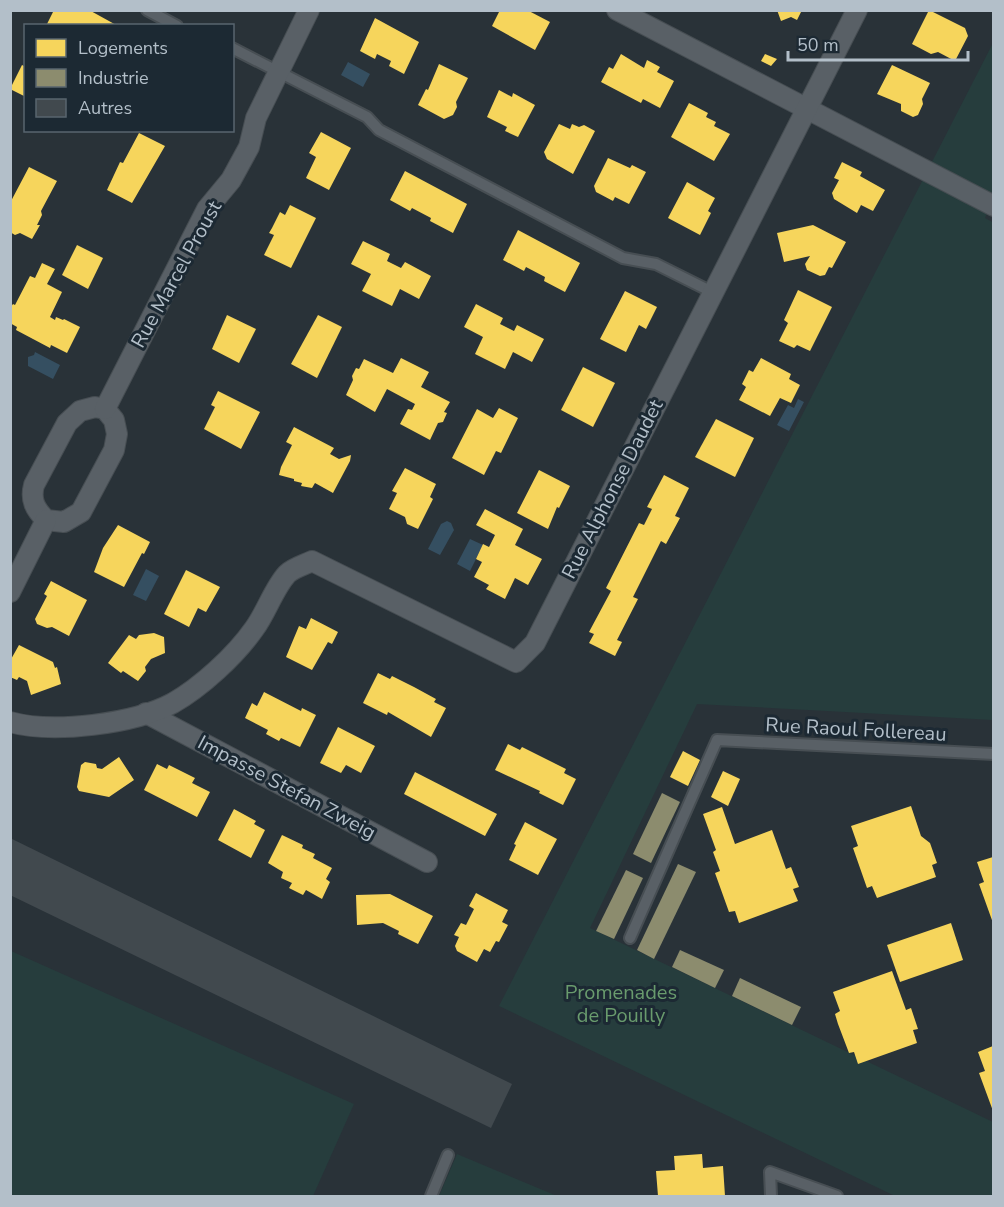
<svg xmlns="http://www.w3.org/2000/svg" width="1004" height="1207" font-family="'Nunito Sans',sans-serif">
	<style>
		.green { fill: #263d3d }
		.water { fill: #354f61 }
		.homes { fill: #f6d55c }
		.industry { fill: #8c8c6e }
		.building { fill: #41494e }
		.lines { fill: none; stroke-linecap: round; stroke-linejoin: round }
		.service-casing { stroke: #474e53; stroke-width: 14 }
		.minor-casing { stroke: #474e53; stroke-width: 22 }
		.service { stroke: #596066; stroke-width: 10 }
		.minor { stroke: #596066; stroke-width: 20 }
		.labels { text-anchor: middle; stroke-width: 6; stroke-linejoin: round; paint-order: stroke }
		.street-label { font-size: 20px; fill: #b3bfc9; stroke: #1c2933 }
		.park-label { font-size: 20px; fill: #699b6d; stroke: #1c2933 }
	</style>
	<rect width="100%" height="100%" fill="#293238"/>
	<g class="green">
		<path d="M993 43V200L985 218 994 223 993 720 697 704 590 928 993 1122V1196H895L499 1006Z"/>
		<path d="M11 951 354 1104 313 1196H11Z"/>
		<path d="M457 1154 557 1196H439Z"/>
	</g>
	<g class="water">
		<path d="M348 62 370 74 363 87 341 75Z"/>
		<path d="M35 352 60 365 53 379 28 366V357L34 355Z"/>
		<path d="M798 399 804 402 789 431 777 425 788 405 794 408Z"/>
		<path d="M447 521 451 523 454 530 440 555 428 549 441 524Z"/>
		<path d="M470 539 483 545 470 571 457 564Z"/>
		<path d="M146 569 159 576 146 601 133 595Z"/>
	</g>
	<g class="homes">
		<path d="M54 10H89L118 26H46Z"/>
		<path d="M500 10H527L550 22 535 50 492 26Z"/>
		<path d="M777 10H802L797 20 791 17 781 21Z"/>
		<path d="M929 10 965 28 968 36 955 61 938 52 931 54 912 44Z"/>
		<path d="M375 18 419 42 404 74 389 66 391 61 377 54 375 59 360 51Z"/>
		<path d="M621 54 644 68 647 60 660 67 657 72 674 81 660 108 643 99 641 103 601 82 609 67 613 69Z"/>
		<path d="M765 54 777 59 771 66 761 61Z"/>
		<path d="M439 64 468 78 456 102 457 107 453 115 444 119 418 105 426 89 428 90Z"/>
		<path d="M22 65 26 67V97L10 89Z"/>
		<path d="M892 65 930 83 922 99 923 104 918 115 913 117 901 111V104L877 94Z"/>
		<path d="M499 90 512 97 513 93 535 105 518 137 505 131 507 127 487 117Z"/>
		<path d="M689 103 708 113 706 117 716 122 714 126 730 134 714 161 671 137Z"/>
		<path d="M559 124 570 129 572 124 579 127 584 125 595 131 573 174 547 159 544 152Z"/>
		<path d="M321 132 351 148 329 190 306 178 316 157 309 153Z"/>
		<path d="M139 133 165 146 132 203 107 190 120 162 123 163Z"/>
		<path d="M608 158 630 168 632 165 646 172 629 204 615 197 613 201 596 192 594 186Z"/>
		<path d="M842 162 862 172 860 176 885 190 873 211 861 205 857 213 834 199 832 193 839 180 834 178Z"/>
		<path d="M29 167 57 181 41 211 42 215 37 225H40L32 239 20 233 15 235 10 232V203Z"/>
		<path d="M405 171 467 204 453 233 430 221 431 218 412 208 410 211 390 200Z"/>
		<path d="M687 182 715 198 708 211 711 213 700 235 668 218Z"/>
		<path d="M290 205 316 218 291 268 264 255 274 235 269 233 272 228 280 212 285 215Z"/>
		<path d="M813 225 846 242 832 268 829 267 825 275 820 276 807 270 805 264 810 256 784 262 777 233Z"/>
		<path d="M518 230 580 263 565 292 544 281 545 277 526 267 524 271 503 260Z"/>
		<path d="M363 241 390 254 387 261 401 268 405 262 431 276 419 299 400 289 392 306 362 291 371 274 351 264Z"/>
		<path d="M77 245 103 258 88 289 62 275Z"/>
		<path d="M42 263 55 269 47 284 62 292 50 317 55 320 56 317 63 320 64 319 80 327 67 353 51 345 50 348 16 330 17 327 10 323V308L13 304 15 305 30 276 35 278Z"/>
		<path d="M798 290 832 307 810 351 797 345 794 348 779 341 788 323 784 320Z"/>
		<path d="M625 291 657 307 646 329 639 325 626 352 600 339Z"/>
		<path d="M476 304 503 318 500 324 514 331 517 325 544 339 532 362 513 352 505 369 475 354 483 337 464 327Z"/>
		<path d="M227 315 256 329 239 363 212 349Z"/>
		<path d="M318 315 342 327 317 378 291 364Z"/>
		<path d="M401 358 429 372 421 387 450 402 444 412 447 413 443 422 438 423 430 440 400 424 408 409 412 410 415 404 387 389 375 412 346 395 353 380 352 376 356 368 359 369 364 359 393 373Z"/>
		<path d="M761 358 791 374 789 379 800 385 791 403 780 398 770 416 739 400 746 387 742 384 749 370 753 372Z"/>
		<path d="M583 367 615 383 593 427 561 410Z"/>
		<path d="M218 391 260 412 241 449 204 429 215 407 211 405Z"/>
		<path d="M499 408 518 418 501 453 496 451 484 475 452 458 477 409 493 418Z"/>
		<path d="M716 419 754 438 735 477 695 457Z"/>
		<path d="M294 427 334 448 330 454 339 459 351 455 350 461 333 493 315 483 312 488 301 486 302 483 294 481V479L279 475 281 467 292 445 286 442Z"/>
		<path d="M405 468 436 484 430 497 433 499 418 529 407 524 405 517 389 509 397 493 392 491Z"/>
		<path d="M539 470 570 486 559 508 557 507 548 529 517 513Z"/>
		<path d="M664 475 689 488 675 516 680 518 666 544 661 541 633 597 638 599 617 640 622 642 615 656 589 643 594 634 589 632 611 591 606 588 608 584 639 523 644 525 652 509 647 507Z"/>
		<path d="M485 509 523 529 515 545 542 559 528 585 515 578 505 599 486 589 489 585 474 577 482 562 476 559 483 544 489 547 495 535 476 525Z"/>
		<path d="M118 525 150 542 144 554 142 553 124 587 94 572 103 548Z"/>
		<path d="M186 570 220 587 206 612 198 608 189 627 164 614Z"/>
		<path d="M51 581 87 600 69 636 52 627 47 628 37 624 35 619 47 596 44 594Z"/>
		<path d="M311 618 338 632 332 644 328 642 312 670 286 657 299 626 306 629Z"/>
		<path d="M154 633 164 637 165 653 151 659 145 667 146 671 138 681 123 671 121 673 108 663 129 635 136 639 139 635Z"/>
		<path d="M19 645 53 662 55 668 57 667 61 684 31 695 27 681 19 677 17 680 10 677V661Z"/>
		<path d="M378 673 390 679 392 676 414 687 436 699 434 702 446 708 431 737 388 712 387 715 363 703Z"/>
		<path d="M264 692 301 711 302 708 316 715 300 747 281 738 279 741 266 734 268 730 245 718 252 703 257 706Z"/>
		<path d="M338 727 375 746 361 773 346 765 341 773 320 763Z"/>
		<path d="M508 744 520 750 522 747 566 769 564 773 576 779 563 805 539 793 540 791 495 770Z"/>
		<path d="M683 751 700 760 688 786 670 777Z"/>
		<path d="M119 757 134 780 109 797 79 791 77 787 81 765 85 762 96 764 97 768 102 769Z"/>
		<path d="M157 764 167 769 169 765 195 778 192 783 210 792 197 817 144 790Z"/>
		<path d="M723 771 740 779 728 806 711 797Z"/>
		<path d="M415 772 497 814 485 836 404 794Z"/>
		<path d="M911 806 921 836 930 843 937 863 932 865 936 877 877 898 872 886 867 888 853 848 858 846 851 826Z"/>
		<path d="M722 807 735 844 772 830 786 869 791 867 799 887 793 889 798 901 739 923 735 911 729 912 715 873 720 871 713 852 716 850 703 814Z"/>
		<path d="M234 809 256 821 254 824 265 830 251 858 218 840Z"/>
		<path d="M525 822 557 839 538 875 509 860 516 845 514 844Z"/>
		<path d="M282 835 303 845 302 848 315 854 313 858 332 868 326 879 330 882 322 899 306 890 303 895 289 888 292 883 281 878 283 872 268 863Z"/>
		<path d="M993 857V923L979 884 984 882 977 862Z"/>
		<path d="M476 893 508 910 502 922 508 925 499 942 496 941 490 952 484 949 477 962 457 951 455 946 459 937 454 935 461 923 466 925 474 909 469 906Z"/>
		<path d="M390 894 433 916 418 944 398 934 399 931 383 923 357 925 356 895Z"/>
		<path d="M951 923 963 960 900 982 887 945Z"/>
		<path d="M892 971 906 1010 911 1008 918 1029 913 1030 917 1043 858 1064 854 1052 849 1053 838 1024 835 1014 840 1011 833 992Z"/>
		<path d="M993 1046V1111L979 1073 985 1071 978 1052Z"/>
		<path d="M702 1154 703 1168 723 1166 725 1196H658L656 1171 675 1170 674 1156Z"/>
	</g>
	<g class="industry">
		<path d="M662 793 680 802 651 863 633 854Z"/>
		<path d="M678 864 696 872 654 959 637 950Z"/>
		<path d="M626 870 643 878 614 939 596 931Z"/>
		<path d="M680 950 724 970 715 988 672 967Z"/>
		<path d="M740 978 801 1007 792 1025 732 996Z"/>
	</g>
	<path class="building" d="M10 838 512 1084 491 1128 10 895Z"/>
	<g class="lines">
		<g class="service-casing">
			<g id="service">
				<path d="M147 10 177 26"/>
				<path d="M232 48 367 117 379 130 623 258 656 264 712 292"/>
				<path d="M630 938 717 740 994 754"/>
				<path d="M431 1196 448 1155"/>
				<path d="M771 1196 770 1172 837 1196"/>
			</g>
		</g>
		<g class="minor-casing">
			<g id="minor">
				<path d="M617 10 994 206"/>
				<path d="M95 407 105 409 114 420 117 434 114 450 81 512 64 522 46 520C35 509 30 500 34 485L67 423 80 411Z"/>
				<path d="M105 409 207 209 231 180 249 147 256 118 309 10"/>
				<path d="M10 592 46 520"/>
				<path d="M146 713 427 862"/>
				<path d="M10 722C53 734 134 724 173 703 201 687 235 656 254 629 266 613 274 588 287 574 293 568 304 565 312 561L516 662 535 643 857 10"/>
			</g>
		</g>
		<use href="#service" class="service"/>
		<use href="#minor" class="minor"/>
	</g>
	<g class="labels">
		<g class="street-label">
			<text transform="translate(176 274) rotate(-61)" y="7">Rue Marcel Proust</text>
			<text transform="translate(612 489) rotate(-63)" y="7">Rue Alphonse Daudet</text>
			<text transform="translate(856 729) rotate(3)" y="7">Rue Raoul Follereau</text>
			<text transform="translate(287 787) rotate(28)" y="7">Impasse Stefan Zweig</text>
		</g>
		<g class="park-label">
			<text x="621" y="999">Promenades<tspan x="621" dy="23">de Pouilly</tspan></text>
		</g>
	</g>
	<rect width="1004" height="1207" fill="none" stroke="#b3bfc9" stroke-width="24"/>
	<rect x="24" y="24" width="210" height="108" fill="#1c2933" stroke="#58656f" stroke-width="1.5"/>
	<rect x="36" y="39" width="30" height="18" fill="#f6d55c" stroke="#58656f" stroke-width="1.5"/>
	<text x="78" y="54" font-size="18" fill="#b3bfc9">Logements</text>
	<rect x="36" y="69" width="30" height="18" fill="#8c8c6e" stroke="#58656f" stroke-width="1.5"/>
	<text x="78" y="84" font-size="18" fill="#b3bfc9">Industrie</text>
	<rect x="36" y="99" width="30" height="18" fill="#41494e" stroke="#58656f" stroke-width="1.5"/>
	<text x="78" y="114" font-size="18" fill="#b3bfc9">Autres</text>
	<path d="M788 51v9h180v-9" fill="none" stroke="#b3bfc9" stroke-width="3"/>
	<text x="797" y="51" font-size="18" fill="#b3bfc9" stroke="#1c2933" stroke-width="4.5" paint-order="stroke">50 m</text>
</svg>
